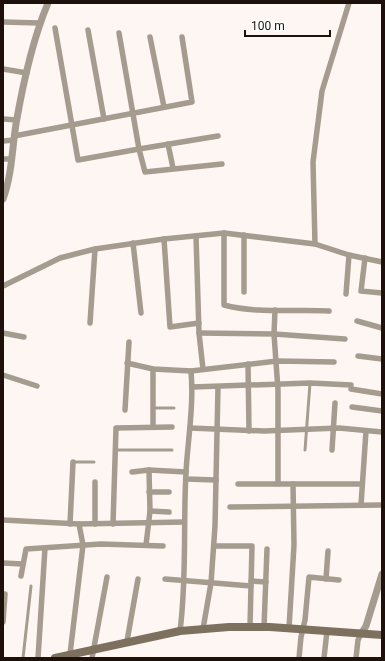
<svg xmlns="http://www.w3.org/2000/svg" width="385" height="661" font-family="Roboto,sans-serif">
	<style>
		.lines { fill: none; stroke-linecap: round; stroke-linejoin: round }
		.service { stroke: #a59c8f; stroke-width: 3 }
		.minor { stroke: #a59c8f; stroke-width: 5.5 }
		.tertiary { stroke: #a59c8f; stroke-width: 7 }
		.secondary { stroke: #7e705e; stroke-width: 8 }
	</style>
	<rect width="100%" height="100%" fill="#fef6f3"/>
	<g class="lines">
		<g class="service">
			<path d="M154 408H174"/>
			<path d="M116 450H172"/>
			<path d="M305 450 310 383"/>
			<path d="M73 462H94"/>
			<path d="M23 658 31 586"/>
		</g>
		<g class="minor">
			<path d="M3 22 39 23"/>
			<path d="M55 28 78 160 139 149 119 33"/>
			<path d="M88 30 104 119"/>
			<path d="M150 37 164 107"/>
			<path d="M3 69 27 73"/>
			<path d="M3 119 17 120"/>
			<path d="M14 136 192 102 182 37"/>
			<path d="M218 136 139 149 145 172 222 164"/>
			<path d="M3 141 14 140"/>
			<path d="M168 144 173 168"/>
			<path d="M3 159H11"/>
			<path d="M224 233V305C258 314 294 309 329 311"/>
			<path d="M196 236 199 333 203 369"/>
			<path d="M164 239 170 327 199 323"/>
			<path d="M133 243 141 313"/>
			<path d="M315 244 313 162 322 91 349 3"/>
			<path d="M365 258 361 291 382 293"/>
			<path d="M3 286 60 258 95 249 164 239 224 233 315 244 349 255 382 262"/>
			<path d="M244 292V235"/>
			<path d="M346 294 349 255"/>
			<path d="M275 310 274 334 278 390V484"/>
			<path d="M357 321 382 328"/>
			<path d="M90 323 95 249"/>
			<path d="M3 333 24 337"/>
			<path d="M199 333 274 334 345 339"/>
			<path d="M358 356 382 359"/>
			<path d="M127 363 153 369 191 371 277 361 334 362"/>
			<path d="M248 364 249 431"/>
			<path d="M153 369V427"/>
			<path d="M3 375 37 386"/>
			<path d="M192 387 310 383 351 385"/>
			<path d="M351 389 382 394"/>
			<path d="M352 407 382 411"/>
			<path d="M125 410 129 342"/>
			<path d="M190 428 264 431 339 428 382 432"/>
			<path d="M332 450 335 403"/>
			<path d="M132 472 149 470 186 472"/>
			<path d="M186 479 216 480"/>
			<path d="M95 482V524"/>
			<path d="M238 484H362"/>
			<path d="M149 492H169"/>
			<path d="M361 505 366 431"/>
			<path d="M230 507 382 505"/>
			<path d="M150 511 169 512"/>
			<path d="M3 520 79 524 184 522"/>
			<path d="M70 524 73 462"/>
			<path d="M113 524 116 428 172 427"/>
			<path d="M146 545 150 511 149 470"/>
			<path d="M214 546H252L250 627"/>
			<path d="M3 563 23 564"/>
			<path d="M21 576 26 549 101 544 163 546"/>
			<path d="M165 579 251 586"/>
			<path d="M326 579 328 551"/>
			<path d="M251 581 266 582"/>
			<path d="M3 594H5L3 622"/>
			<path d="M264 627 267 549"/>
			<path d="M289 628 294 545 293 484"/>
			<path d="M203 629 211 583 215 526 218 387"/>
			<path d="M180 631C187 578 183 525 186 472 188 438 194 405 191 371"/>
			<path d="M127 641 138 579"/>
			<path d="M70 654 83 545 79 524"/>
			<path d="M38 658 45 548"/>
			<path d="M92 658 107 577"/>
			<path d="M299 658 301 637 305 620 309 577 339 580"/>
			<path d="M324 658 327 631"/>
			<path d="M356 658 358 640 361 634"/>
		</g>
		<g class="tertiary">
			<path d="M3 199C12 175 12 149 16 124 23 83 32 41 48 3"/>
			<path d="M361 634 366 626 382 574"/>
		</g>
		<path class="secondary" d="M55 658 180 631 229 627H270L382 635"/>
	</g>
	<rect width="385" height="661" fill="none" stroke="#1e110c" stroke-width="8"/>
	<path d="M245 30v6h85v-6" fill="none" stroke="#1e110c" stroke-width="2"/>
	<text x="251" y="30" font-size="12" fill="#1e110c" stroke="#ffffff" stroke-width="3" paint-order="stroke">100 m</text>
</svg>
